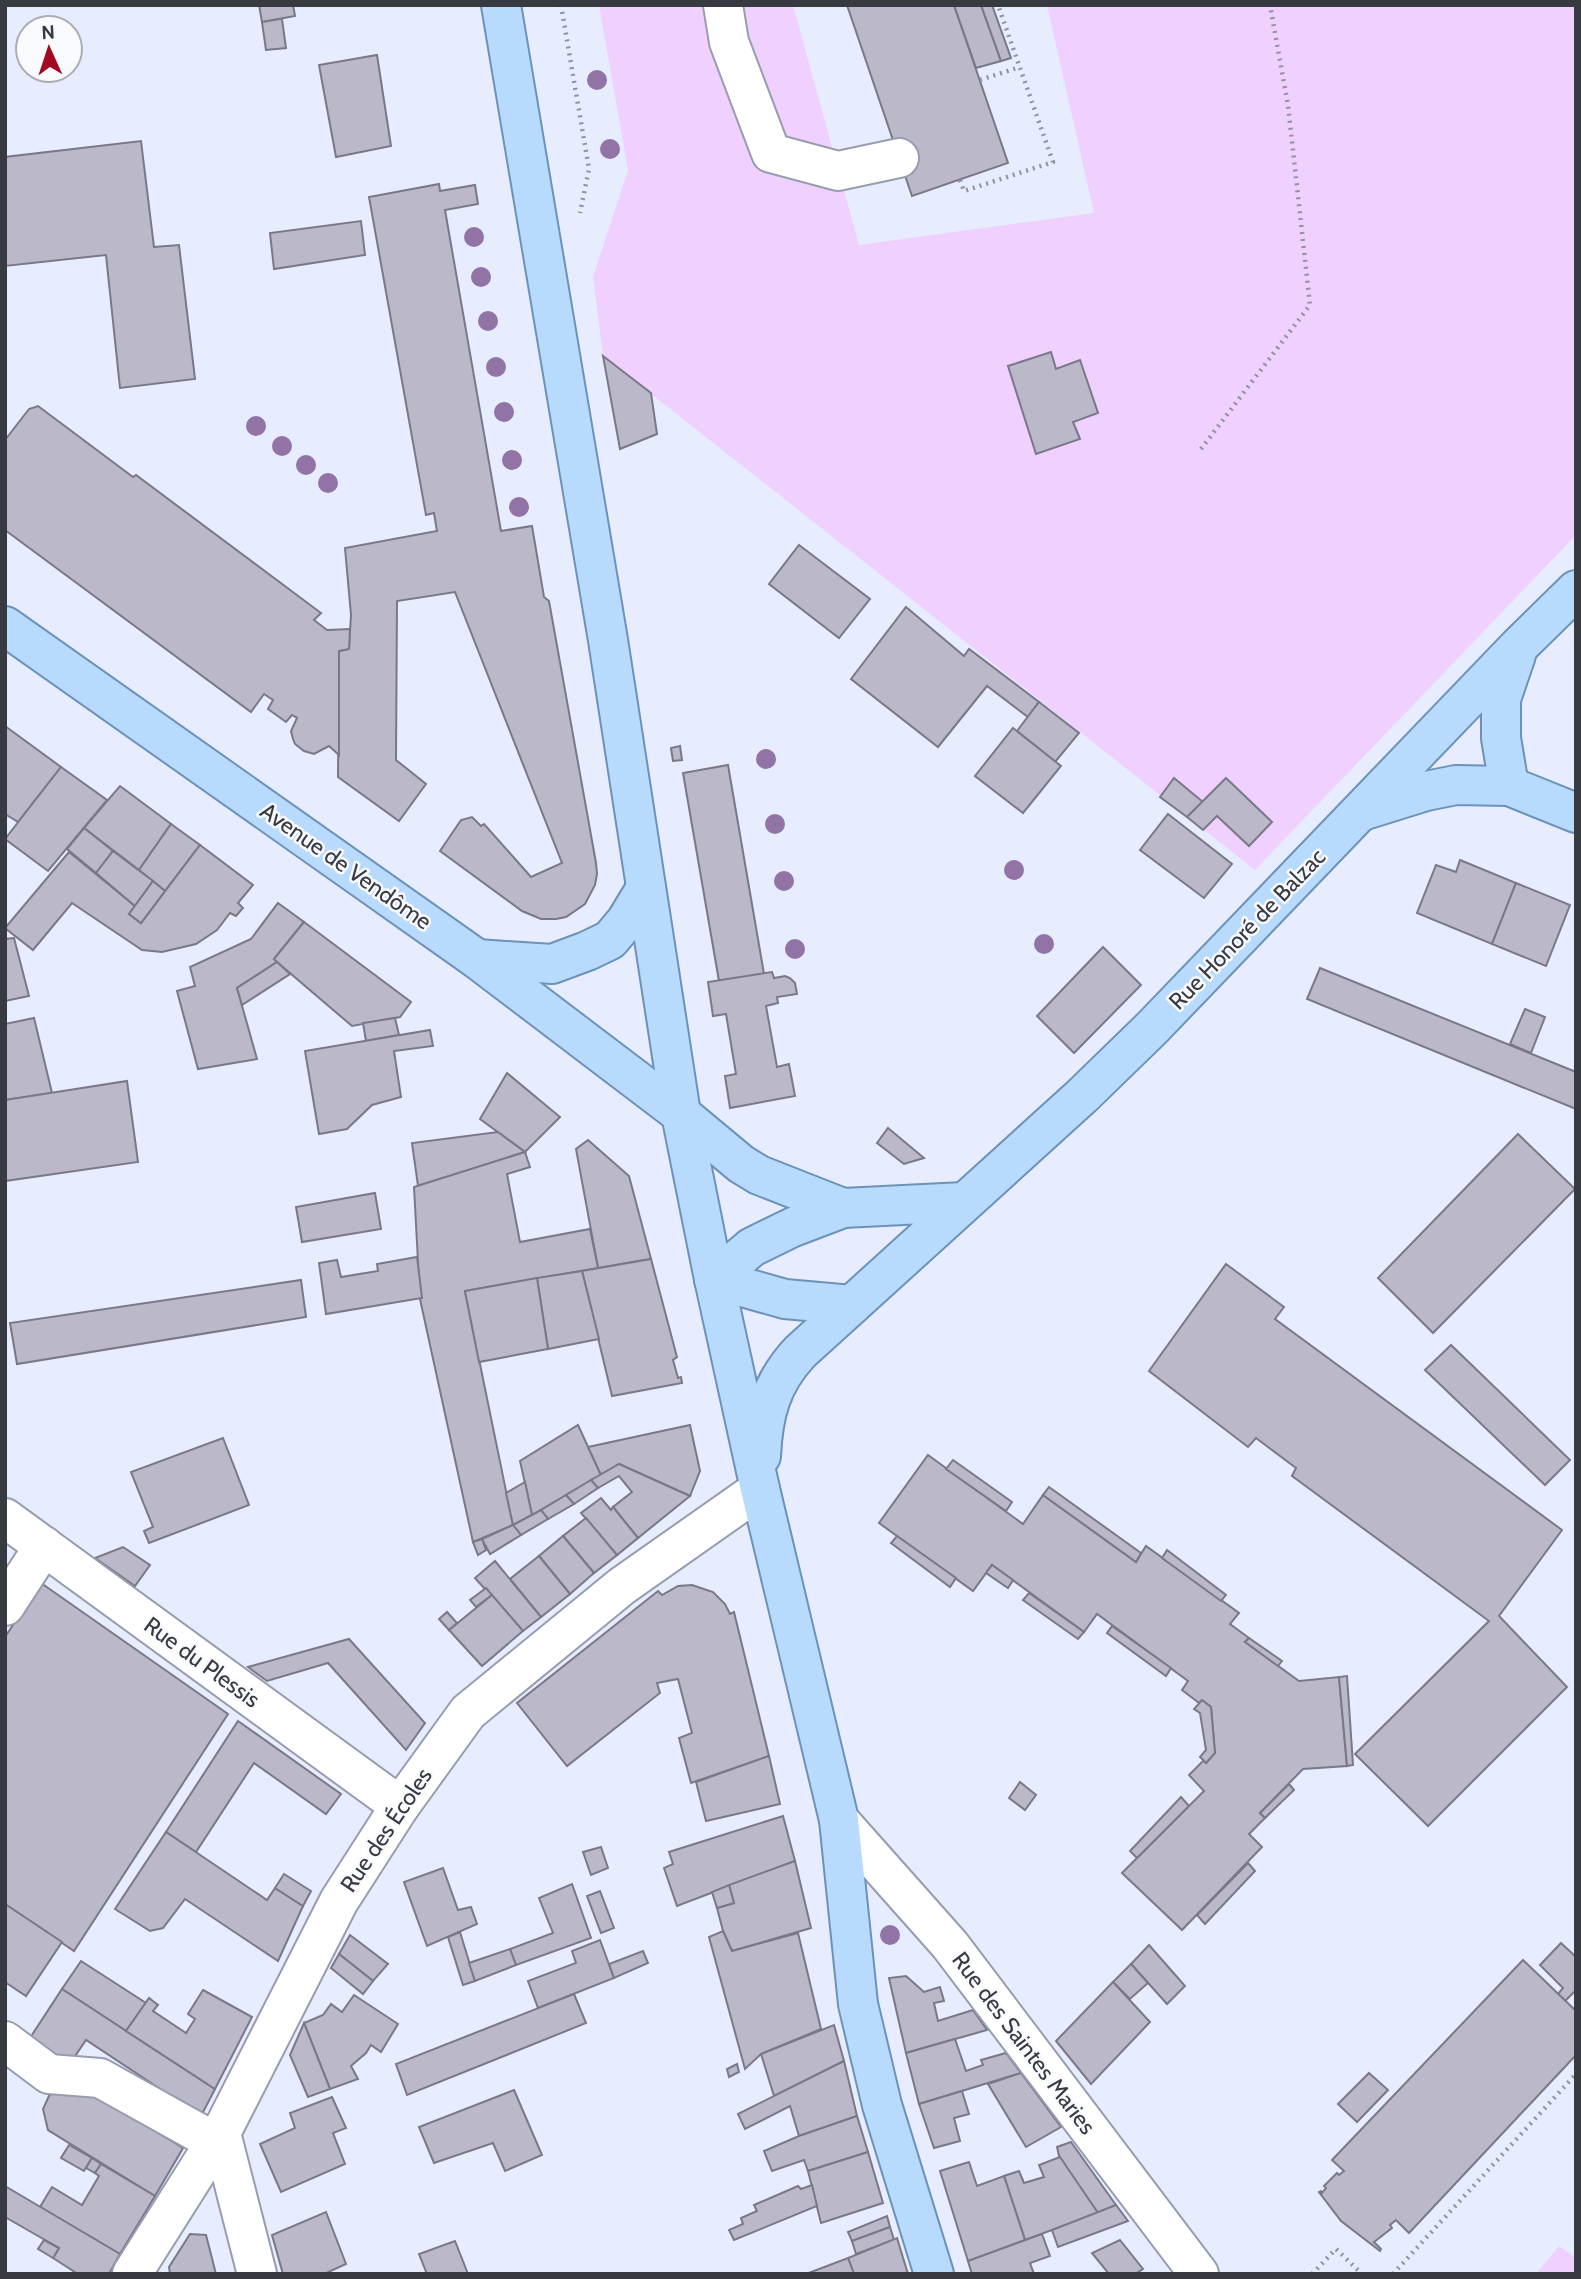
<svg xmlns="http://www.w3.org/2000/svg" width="1581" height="2279" font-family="Cabin,sans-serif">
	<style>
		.green { fill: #f0d0ff }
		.building { fill: #bbb8ca; stroke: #7a7888; stroke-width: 2 }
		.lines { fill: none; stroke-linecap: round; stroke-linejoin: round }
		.minor-casing { stroke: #979dae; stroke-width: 42 }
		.major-casing { stroke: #6c92b9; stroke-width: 42 }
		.path { stroke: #9094a0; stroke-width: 4.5; stroke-dasharray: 2 5; stroke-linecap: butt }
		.minor { stroke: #fff; stroke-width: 38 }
		.major { stroke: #b8dafc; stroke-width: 38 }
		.tree { fill: #9173a6 }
		.labels { text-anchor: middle; stroke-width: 5; stroke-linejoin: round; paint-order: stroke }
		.street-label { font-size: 23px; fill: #383a41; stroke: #f9fafe }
	</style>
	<rect width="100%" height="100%" fill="#e7edff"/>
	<g class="green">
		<path d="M599 5H793L859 245 1094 213 1047 5H1576V535L1255 870 603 356 593 277 628 170Z"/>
		<path d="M1559 2246 1576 2258V2274H1536Z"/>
	</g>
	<g class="building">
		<path d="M259 5H293L295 16 262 22Z"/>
		<path d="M847 5H954L1008 163 912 196Z"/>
		<path d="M954 5H981L1001 61 976 68Z"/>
		<path d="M981 5H992L1011 58 1001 61Z"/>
		<path d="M280 19H282L286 48 266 50 262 22Z"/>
		<path d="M377 55 391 146 336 157 319 65Z"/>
		<path d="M141 141 154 247 179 245 195 379 120 388 106 255 5 266V157Z"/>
		<path d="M439 184 440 191 475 185 478 204 445 210 501 531 532 526 544 597 549 601 596 863 597 874 595 885 585 904 566 917 556 919H541L522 911 440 851 461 820 472 817 481 826 484 824 531 877 562 863 455 592 397 601 396 760 426 784 399 821 338 777 339 651 349 649 351 615 345 548 437 531 434 513 426 515 369 197Z"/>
		<path d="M361 221 365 255 274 269 270 233Z"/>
		<path d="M1051 352 1056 369 1080 360 1098 413 1073 422 1080 439 1036 454 1008 366Z"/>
		<path d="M603 356 651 393 657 434 620 449Z"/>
		<path d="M38 406 133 477 136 475 321 613 314 620 327 630 350 629 349 649 339 651V755L329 746 314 754 304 751 295 744 293 739 291 731 297 718 292 715 286 722 268 709 273 700 264 694 251 712 5 530V440L29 409Z"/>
		<path d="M799 545 870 599 839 638 769 584Z"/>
		<path d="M906 607 964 656 969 649 1039 702 1028 717 987 686 938 747 851 679Z"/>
		<path d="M1039 702 1079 733 1055 762 1017 731Z"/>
		<path d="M5 726 61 767 18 822 5 814Z"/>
		<path d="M1013 728 1061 766 1023 813 975 776Z"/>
		<path d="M680 746 682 760 673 761 671 748Z"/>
		<path d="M728 765 764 974 719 981 683 773Z"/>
		<path d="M61 767 107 800 48 871 5 839Z"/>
		<path d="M1174 778 1203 802 1187 817 1160 797Z"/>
		<path d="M1226 778 1272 822 1249 846 1217 816 1203 830 1187 817Z"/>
		<path d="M120 786 171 824 139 870 84 828Z"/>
		<path d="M1168 814 1232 864 1204 898 1140 850Z"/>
		<path d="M171 824 200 845 165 891 139 870Z"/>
		<path d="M84 828 113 851 96 873 67 849Z"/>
		<path d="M200 845 253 885 238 903 243 908 236 916 230 913 217 930 196 944 162 952 142 950 72 903 33 950 5 928 69 852 135 906 129 914 141 923Z"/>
		<path d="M113 851 153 881 135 906 96 873Z"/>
		<path d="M1460 860 1516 883 1492 944 1417 913 1436 865 1456 872Z"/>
		<path d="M153 881 165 891 141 923 129 914Z"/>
		<path d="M1516 883 1570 905 1546 966 1492 944Z"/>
		<path d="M278 903 304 922 274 959 277 962 237 988 257 1059 198 1069 177 991 195 986 190 967 251 939Z"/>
		<path d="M304 922 411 1002 400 1017 352 1026 277 962 274 959Z"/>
		<path d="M14 938 29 996 5 1001V939Z"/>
		<path d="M1103 947 1141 985 1074 1053 1037 1016Z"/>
		<path d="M277 962 290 974 242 1005 237 988Z"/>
		<path d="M1320 968 1576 1072V1109L1307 999Z"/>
		<path d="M772 972 774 978 785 976 790 978 795 983 797 994 777 997 778 1003 766 1006 777 1067 789 1064 795 1096 730 1108 725 1076 736 1074 726 1014 713 1016 708 982Z"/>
		<path d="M1525 1009 1545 1017 1531 1053 1510 1044Z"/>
		<path d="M34 1018 52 1093 5 1100V1024Z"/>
		<path d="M395 1018 399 1035 366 1041 363 1023Z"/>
		<path d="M430 1030 433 1046 394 1051 401 1097 372 1105 347 1129 319 1134 305 1051Z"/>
		<path d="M507 1073 560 1117 525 1152 480 1119Z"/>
		<path d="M127 1081 138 1162 5 1181V1100Z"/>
		<path d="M888 1128 924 1158 904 1164 877 1143Z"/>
		<path d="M498 1132 525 1152 418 1186 412 1143Z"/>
		<path d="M1518 1134 1575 1189 1433 1333 1378 1278Z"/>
		<path d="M588 1140 629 1176 651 1259 598 1268 576 1149Z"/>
		<path d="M525 1152 530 1167 507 1174 520 1242 590 1229 598 1268 465 1291 513 1525 473 1542 420 1299 414 1187Z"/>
		<path d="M375 1193 381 1229 302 1242 296 1207Z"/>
		<path d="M417 1257 422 1298 326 1314 319 1263 337 1260 341 1277 378 1271 377 1264Z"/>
		<path d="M651 1259 677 1357 673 1360 678 1378 681 1377 682 1383 612 1396 582 1271Z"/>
		<path d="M1226 1264 1284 1307 1275 1319 1562 1530 1499 1616 1567 1687 1428 1826 1355 1754 1489 1621 1292 1476 1296 1468 1256 1438 1248 1447 1149 1371Z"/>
		<path d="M582 1271 599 1339 548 1349 537 1278Z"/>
		<path d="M537 1278 548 1349 479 1362 465 1291Z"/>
		<path d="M301 1280 306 1317 17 1364 10 1323Z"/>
		<path d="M1451 1345 1570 1460 1545 1485 1425 1370Z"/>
		<path d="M578 1425 601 1475 532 1515 520 1461Z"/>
		<path d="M690 1425 700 1471 690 1496 619 1464 601 1475 588 1447Z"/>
		<path d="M223 1438 249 1505 149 1543 144 1531 153 1527 131 1472Z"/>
		<path d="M928 1455 1023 1524 1043 1495 1136 1562 1146 1546 1239 1613 1230 1624 1249 1638 1245 1642 1299 1681 1339 1677 1347 1766 1303 1769 1260 1813 1265 1818 1249 1834 1262 1847 1182 1930 1122 1873 1204 1791 1189 1775 1204 1760 1206 1763 1215 1753 1211 1707 1202 1700 1199 1703 1182 1690 1188 1681 1097 1614 1084 1632 992 1565 973 1591 879 1523Z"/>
		<path d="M953 1460 1012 1502 1006 1511 946 1469Z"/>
		<path d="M619 1464 690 1496 638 1538 613 1507 632 1492 619 1476 598 1488 591 1480Z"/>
		<path d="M591 1480 598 1488 574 1504 566 1495Z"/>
		<path d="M525 1482 532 1515 513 1525 506 1493Z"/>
		<path d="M1049 1487 1141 1553 1136 1562 1043 1495Z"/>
		<path d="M566 1495 574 1504 548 1519 541 1510Z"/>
		<path d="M601 1498 611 1510 613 1507 638 1538 617 1555 581 1513Z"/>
		<path d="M541 1510 548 1519 521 1535 513 1525Z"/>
		<path d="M586 1518 617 1555 594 1573 563 1536Z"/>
		<path d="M513 1525 521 1535 490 1554 482 1539Z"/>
		<path d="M563 1536 594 1573 570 1594 539 1556Z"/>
		<path d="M897 1536 956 1578 950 1587 891 1543Z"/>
		<path d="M482 1539 486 1550 478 1555 473 1542Z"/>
		<path d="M123 1547 150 1565 135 1586 95 1558Z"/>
		<path d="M1167 1550 1226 1595 1221 1601 1162 1558Z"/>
		<path d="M539 1556 570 1594 541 1617 510 1579Z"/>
		<path d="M495 1561 541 1617 523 1631 475 1578Z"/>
		<path d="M992 1565 1013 1580 1008 1588 986 1573Z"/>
		<path d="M41 1583 228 1714 74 1951 5 1904V1637Z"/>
		<path d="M692 1585 713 1592 725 1604 730 1614 734 1612 769 1756 691 1783 679 1738 692 1733 678 1679 657 1683 660 1693 567 1766 517 1703 658 1591 662 1595 678 1586Z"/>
		<path d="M486 1588 492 1595 476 1607 470 1600Z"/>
		<path d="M1029 1593 1084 1632 1078 1639 1023 1600Z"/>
		<path d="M492 1595 523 1631 482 1666 449 1630Z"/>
		<path d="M447 1612 457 1623 449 1630 439 1619Z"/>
		<path d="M1112 1626 1171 1668 1166 1676 1107 1633Z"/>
		<path d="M1249 1638 1282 1661 1278 1666 1245 1642Z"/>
		<path d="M349 1639 425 1723 406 1750 328 1663 267 1681 248 1667Z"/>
		<path d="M1347 1676 1353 1765 1347 1766 1339 1677Z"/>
		<path d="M1202 1700 1211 1707 1215 1753 1206 1763 1200 1757 1206 1750 1200 1713 1194 1709Z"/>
		<path d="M238 1721 341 1794 326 1814 254 1763 196 1852 166 1832Z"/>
		<path d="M769 1756 780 1804 706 1821 696 1782Z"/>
		<path d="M1020 1782 1036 1795 1025 1810 1009 1798Z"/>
		<path d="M1289 1784 1294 1790 1265 1818 1260 1813Z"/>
		<path d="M1181 1797 1189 1806 1137 1858 1130 1851Z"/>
		<path d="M783 1816 795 1861 677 1906 664 1868 673 1864 669 1852Z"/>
		<path d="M166 1832 267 1900 275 1888 303 1906 278 1961 185 1899 163 1928 150 1931 115 1909Z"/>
		<path d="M601 1847 608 1868 591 1875 583 1852Z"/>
		<path d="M795 1861 811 1928 732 1951 723 1931 717 1908 734 1903 729 1885Z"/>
		<path d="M1248 1863 1255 1871 1205 1924 1197 1915Z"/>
		<path d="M443 1868 458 1910 471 1907 477 1924 427 1946 404 1882Z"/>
		<path d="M284 1874 311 1891 303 1906 275 1888Z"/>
		<path d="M572 1884 591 1938 516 1965 510 1949 553 1933 539 1898Z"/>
		<path d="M729 1885 734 1903 717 1908 712 1892Z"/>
		<path d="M600 1891 614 1928 601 1933 587 1896Z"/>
		<path d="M5 1904 62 1942 26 1996 5 1982Z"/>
		<path d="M723 1931 732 1951 798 1933 821 2029 761 2054 745 2069 709 1937Z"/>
		<path d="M460 1932 475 1981 463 1985 448 1937Z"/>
		<path d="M350 1935 388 1964 373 1981 339 1954Z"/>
		<path d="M600 1940 614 1978 538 2008 528 1981 576 1963 572 1951Z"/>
		<path d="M1561 1943 1576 1957V1990L1565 2001 1558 1994 1563 1988 1540 1965Z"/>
		<path d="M1149 1945 1185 1986 1167 2004 1131 1964Z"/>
		<path d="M510 1949 516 1965 475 1981 469 1963Z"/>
		<path d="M643 1951 648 1963 614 1978 609 1964Z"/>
		<path d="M339 1954 373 1981 363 1994 331 1968Z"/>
		<path d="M1523 1960 1576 2011V2055L1409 2233 1396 2220 1390 2225 1392 2228 1374 2242 1381 2249 1380 2251 1341 2221 1319 2192 1321 2191 1322 2193 1326 2188 1324 2186 1337 2173 1339 2175 1344 2171 1332 2160Z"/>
		<path d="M81 1961 146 2003 126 2031 62 1989Z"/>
		<path d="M1131 1964 1148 1983 1130 1999 1113 1982Z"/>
		<path d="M906 1976 924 1992 940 1987 944 2001 934 2003 938 2021 973 2010 987 2030 906 2053 889 1978Z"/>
		<path d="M1113 1982 1150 2022 1091 2084 1056 2041Z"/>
		<path d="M62 1989 215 2089 201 2116 86 2040 67 2068 28 2041Z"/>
		<path d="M203 1990 252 2017 215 2089 126 2031 149 1998 158 2005 153 2011 186 2033 195 2019 188 2014Z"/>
		<path d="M574 1994 586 2023 407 2095 396 2064Z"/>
		<path d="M354 1995 398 2024 381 2052 371 2045 366 2053 351 2066 358 2079 330 2089 304 2023 323 2015 331 2004 342 2012Z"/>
		<path d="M304 2023 330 2089 308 2097 290 2055Z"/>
		<path d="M834 2025 844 2061 774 2096 761 2054Z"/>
		<path d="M955 2039 966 2071 983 2065 981 2060 1006 2053 1021 2073 919 2104 906 2053Z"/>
		<path d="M844 2061 857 2116 799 2136 790 2106 745 2129 738 2114Z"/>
		<path d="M737 2064 739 2072 729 2077 727 2069Z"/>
		<path d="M1021 2073 1061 2127 1026 2147 988 2084Z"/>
		<path d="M1369 2073 1388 2090 1357 2122 1338 2104Z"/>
		<path d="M81 2086 183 2148 155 2196 48 2130 43 2109 49 2096 59 2088Z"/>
		<path d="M514 2090 542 2155 505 2171 493 2143 434 2163 419 2127Z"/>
		<path d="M962 2091 969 2114 954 2118 960 2141 934 2148 919 2104Z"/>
		<path d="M332 2097 346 2128 333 2133 345 2164 281 2192 260 2144 295 2128 290 2113Z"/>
		<path d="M857 2116 868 2152 808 2171 804 2160 772 2171 764 2151 799 2136Z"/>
		<path d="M1071 2142 1116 2205 1098 2213 1060 2160 1057 2147Z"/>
		<path d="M69 2145 92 2158 84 2171 61 2158Z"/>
		<path d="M868 2152 883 2203 821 2223 808 2171Z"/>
		<path d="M1060 2157 1098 2213 1025 2240 1004 2176 1019 2171 1024 2183 1044 2177 1039 2165Z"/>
		<path d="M92 2158 101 2164 95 2173 86 2168Z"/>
		<path d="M969 2162 977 2186 1004 2176 1025 2240 968 2261 940 2171Z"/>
		<path d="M101 2164 155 2196 120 2254 40 2207 52 2187 82 2205 99 2176 95 2173Z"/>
		<path d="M812 2185 817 2206 734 2240 729 2230 743 2224 741 2218 757 2211 754 2205 798 2186 801 2189Z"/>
		<path d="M5 2186 120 2254 109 2274H78L53 2258 59 2248 5 2217Z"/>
		<path d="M1116 2205 1128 2221 1058 2247 1052 2230Z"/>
		<path d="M326 2212 346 2264 324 2274H283L272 2235Z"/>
		<path d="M887 2216 890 2227 852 2241 848 2232Z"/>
		<path d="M890 2227 894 2240 856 2254 852 2241Z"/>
		<path d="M190 2234 206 2235 216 2274H170L169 2267Z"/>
		<path d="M1042 2234 1050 2256 1030 2263 1034 2274H972L968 2261Z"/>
		<path d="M897 2238 908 2274H854L848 2258Z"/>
		<path d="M44 2240 59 2248 53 2258 38 2249Z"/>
		<path d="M1120 2240 1143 2269 1135 2274H1109L1092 2253Z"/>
		<path d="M455 2241 468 2274H427L419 2254Z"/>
		<path d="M848 2258 854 2274H806Z"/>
	</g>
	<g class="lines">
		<g class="minor-casing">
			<g id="minor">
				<path d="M723 5 729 42 771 153 838 171 899 158"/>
				<path d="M5 1518 400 1806"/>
				<path d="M5 1606 44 1546"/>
				<path d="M839 1820 950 1945 1199 2274"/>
				<path d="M5 2041 49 2074 100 2078 215 2142"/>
				<path d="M221 2133 257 2274"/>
				<path d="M132 2274 221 2133 339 1901 400 1806 468 1712 622 1586 760 1489"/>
			</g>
		</g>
		<g class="major-casing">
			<g id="major">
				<path d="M501 5 608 640 681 1114 714 1279 760 1489 839 1820 858 2004 882 2105 934 2274"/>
				<path d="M5 626 477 959 681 1114 741 1164 759 1175 843 1208 964 1202"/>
				<path d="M1509 786 1501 738V699L1516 655"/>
				<path d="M1365 810 1426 791 1456 785 1509 786 1576 813"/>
				<path d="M477 959 552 964 587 951 610 940 626 921 646 888"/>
				<path d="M714 1279 752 1247 793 1227 843 1208"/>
				<path d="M714 1279 785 1299 852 1305"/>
				<path d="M761 1456C763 1414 771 1383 800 1352L1082 1096 1152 1028 1519 646 1576 590"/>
			</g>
		</g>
		<g class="path">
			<path d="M561 5 589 169 580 213"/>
			<path d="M980 80 1020 67"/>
			<path d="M960 180 964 191 1053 162 998 5"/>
			<path d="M1201 449 1310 305 1288 105 1270 5"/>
			<path d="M1312 2274 1336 2249 1362 2274"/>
			<path d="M1393 2274 1576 2074"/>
		</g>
		<use href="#minor" class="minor"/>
		<use href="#major" class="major"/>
	</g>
	<g class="tree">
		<circle cx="597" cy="80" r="10"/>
		<circle cx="610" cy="149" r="10"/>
		<circle cx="474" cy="237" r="10"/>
		<circle cx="481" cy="277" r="10"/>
		<circle cx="488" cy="321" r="10"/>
		<circle cx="496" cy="367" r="10"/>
		<circle cx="504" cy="412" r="10"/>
		<circle cx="256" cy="426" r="10"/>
		<circle cx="282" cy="446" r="10"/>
		<circle cx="512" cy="460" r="10"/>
		<circle cx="306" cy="465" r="10"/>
		<circle cx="328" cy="483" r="10"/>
		<circle cx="519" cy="507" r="10"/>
		<circle cx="766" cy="759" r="10"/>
		<circle cx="775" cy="824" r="10"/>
		<circle cx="1014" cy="870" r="10"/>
		<circle cx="784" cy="881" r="10"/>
		<circle cx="1044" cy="944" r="10"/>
		<circle cx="795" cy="949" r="10"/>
		<circle cx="890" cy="1935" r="10"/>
	</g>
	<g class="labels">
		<g class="street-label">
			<text transform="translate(346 866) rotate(35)" y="8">Avenue de Vendôme</text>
			<text transform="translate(1247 929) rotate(-46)" y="8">Rue Honoré de Balzac</text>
			<text transform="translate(202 1662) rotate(36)" y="8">Rue du Plessis</text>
			<text transform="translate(386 1830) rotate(-56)" y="8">Rue des Écoles</text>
			<text transform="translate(1024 2043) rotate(53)" y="8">Rue des Saintes Maries</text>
		</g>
	</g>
	<rect width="1581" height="2279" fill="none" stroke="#383a41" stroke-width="14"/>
	<g transform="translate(49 49) rotate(357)"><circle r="33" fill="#f9fafe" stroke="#acadb2" stroke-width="2"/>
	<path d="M0-5L12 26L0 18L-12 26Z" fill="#a40922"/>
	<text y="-10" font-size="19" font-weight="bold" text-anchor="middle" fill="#383a41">N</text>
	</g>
</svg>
